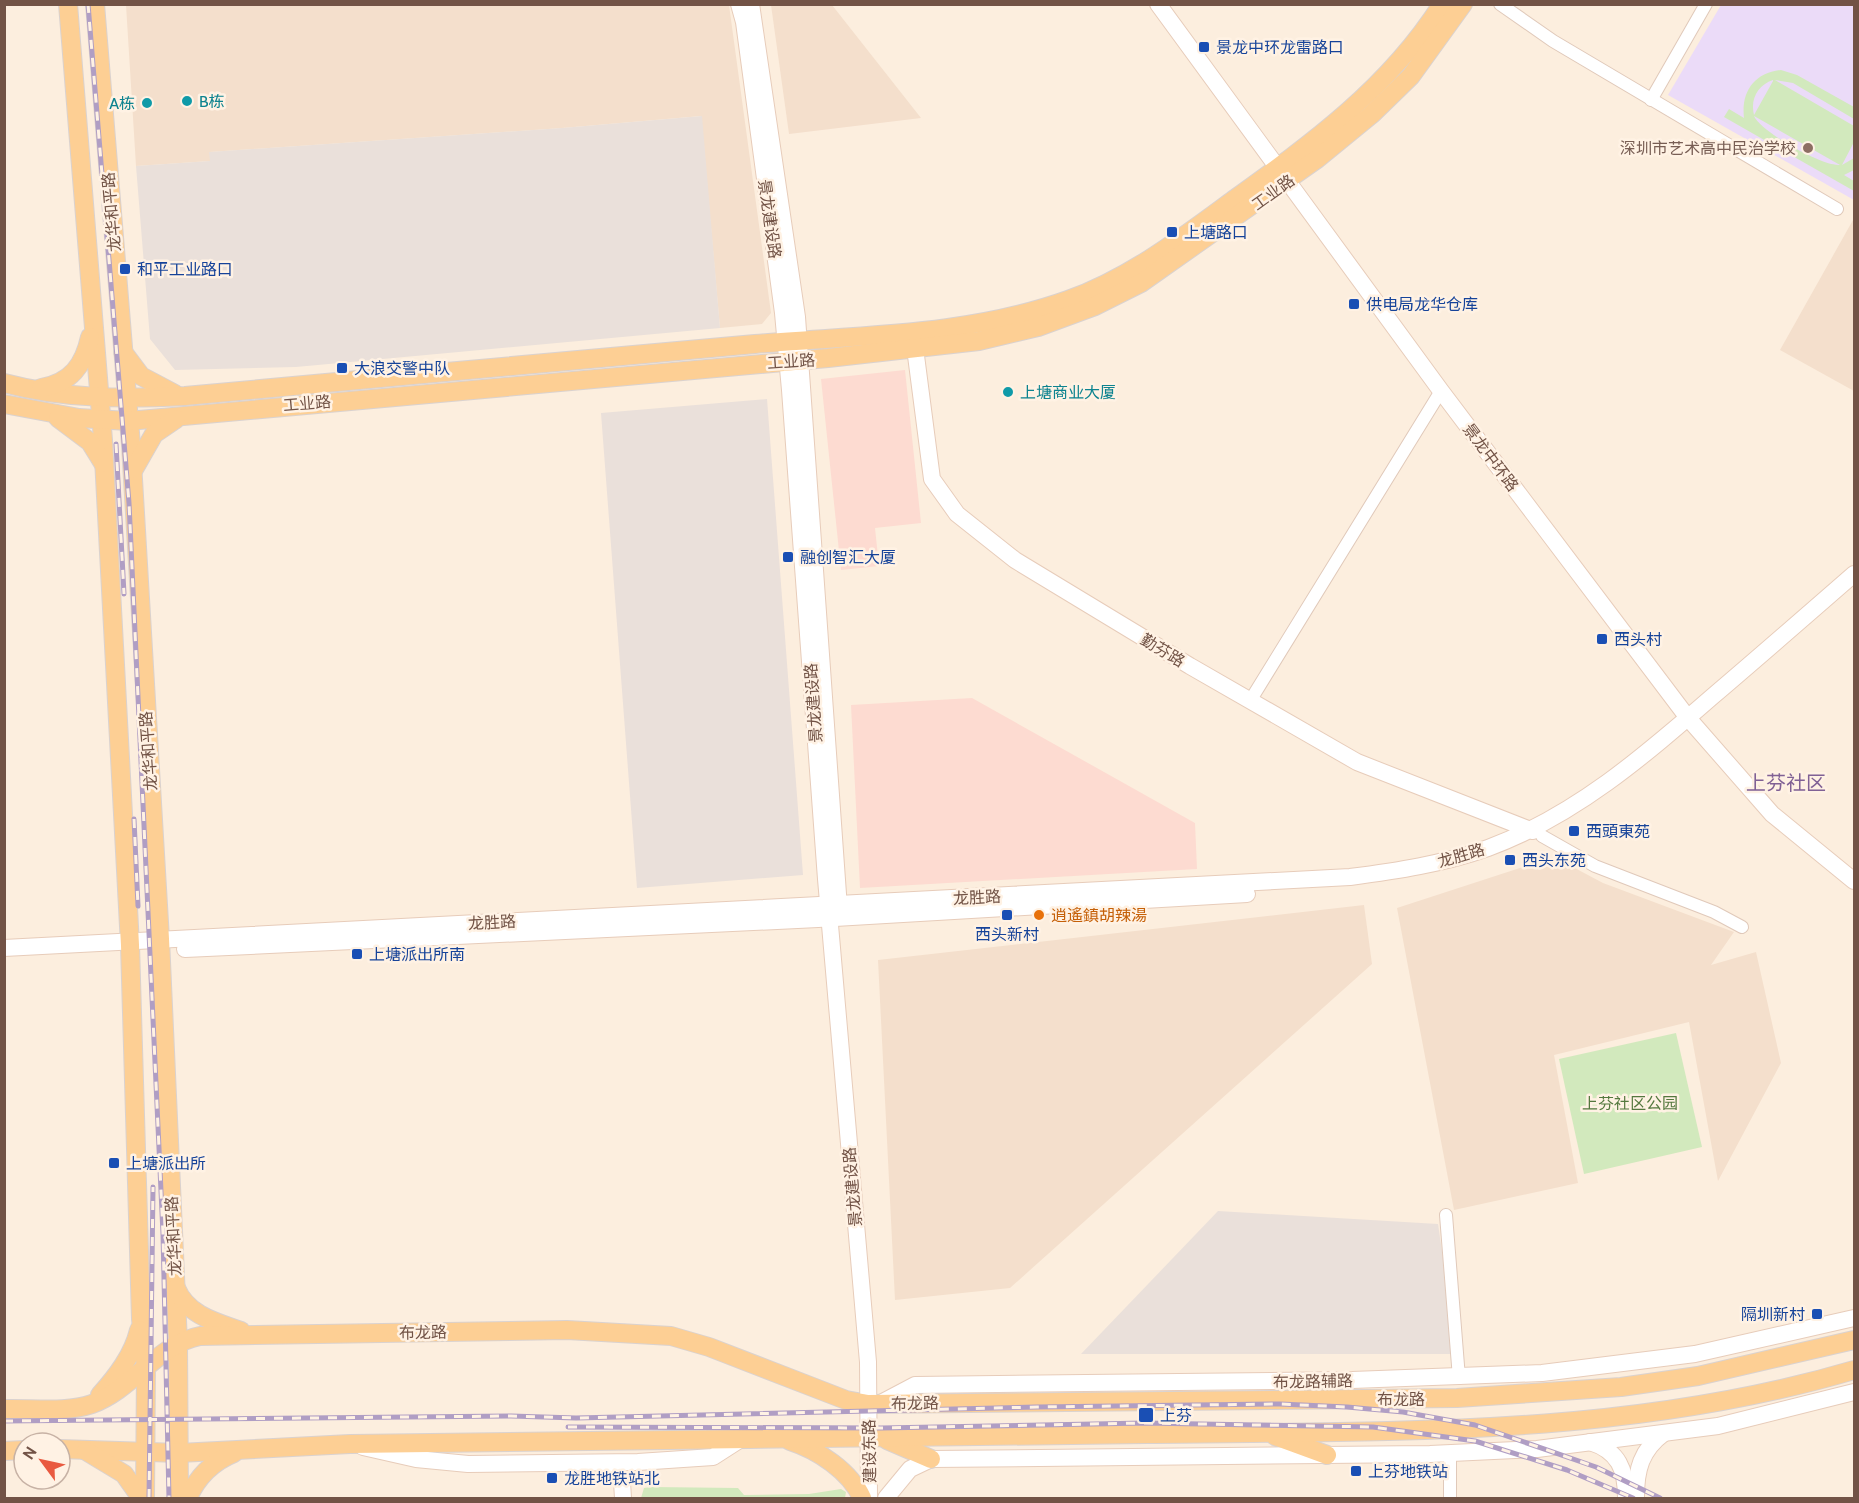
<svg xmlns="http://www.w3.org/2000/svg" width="1859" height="1503" font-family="Cabin,'Noto Sans SC',sans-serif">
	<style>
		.residential { fill: #f4dfcc }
		.commercial { fill: #fddbd1 }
		.industrial { fill: #eae0da }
		.education { fill: #ebdbf8 }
		.green { fill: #d2e9bd; fill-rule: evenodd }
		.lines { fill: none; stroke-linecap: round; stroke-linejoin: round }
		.street-casing { stroke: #e0c9ba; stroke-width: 14 }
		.secondary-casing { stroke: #e7ccba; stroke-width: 18 }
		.primary-casing { stroke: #dad2cf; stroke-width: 20 }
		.street { stroke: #fff; stroke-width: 12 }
		.secondary { stroke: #fff; stroke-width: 16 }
		.primary { stroke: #fdcf94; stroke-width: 18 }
		.rail-casing { stroke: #b09ec4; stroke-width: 5 }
		.rail { stroke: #fff2e4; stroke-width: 3; stroke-dasharray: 9; stroke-linecap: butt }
		.transit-dot { fill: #1a4fb4; stroke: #fff2e4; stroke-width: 2 }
		.culture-dot { fill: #0f9aa8; stroke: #fff2e4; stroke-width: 2 }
		.education-dot { fill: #8d6e63; stroke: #fff2e4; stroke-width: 2 }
		.food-dot { fill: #e8710a; stroke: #fff2e4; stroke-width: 2 }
		.labels { text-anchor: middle; stroke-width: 5; stroke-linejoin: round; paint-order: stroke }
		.transit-label { font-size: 16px; fill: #164399; stroke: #fff2e4; text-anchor: start }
		.culture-label { font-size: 16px; fill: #0d838f; stroke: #fff2e4; text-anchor: start }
		.education-label { font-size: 16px; fill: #785e54; stroke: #fff2e4; text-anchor: end }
		.street-label { font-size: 16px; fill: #725346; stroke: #fff2e4 }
		.food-label { font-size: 16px; fill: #c56008; stroke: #fff2e4; text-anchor: start }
		.park-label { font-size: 16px; fill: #54783e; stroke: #fff2e4 }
		.quarter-label { font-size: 20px; fill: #806195; stroke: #fff2e4 }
	</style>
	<rect width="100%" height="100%" fill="#fceede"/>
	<g class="residential">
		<path d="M126 5H729L771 313 762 324 720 328 701 116 562 128 210 152V161L136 166Z"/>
		<path d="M771 5H832L921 118 789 134Z"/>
		<path d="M1853 220 1854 221V391L1780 350Z"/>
		<path d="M1554 857 1603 883 1734 932 1711 965 1756 952 1781 1063 1718 1181 1689 1022 1554 1055 1578 1183 1454 1210 1397 908Z"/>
		<path d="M1364 905 1372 964 1010 1288 895 1300 878 960Z"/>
	</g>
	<g class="commercial">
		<path d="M905 370 921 523 875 528 879 566 841 570 821 379Z"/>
		<path d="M972 698 1195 823 1197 869 860 888 851 705Z"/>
	</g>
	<g class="industrial">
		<path d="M702 116 720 328 296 367 175 370 150 339 136 166 210 161 209 152 562 128Z"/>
		<path d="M767 399 803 875 637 888 601 413Z"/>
		<path d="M1218 1211 1438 1224 1457 1354H1081Z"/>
	</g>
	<path class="education" d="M1721 5H1854V200L1668 95Z"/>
	<g class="green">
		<path d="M1781 70 1797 75 1854 107V119L1793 83 1775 80 1854 126V142L1842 165 1854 158V170L1844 175 1854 181V191L1724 117 1729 109 1744 118C1741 92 1754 73 1781 70ZM1773 80V81L1754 115C1750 99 1758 85 1773 80ZM1754 116 1840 165C1823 167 1761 132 1754 116Z"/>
		<path d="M1676 1033 1702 1147 1584 1174 1559 1059Z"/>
		<path d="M652 1487 738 1488 744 1495 809 1494 841 1489 846 1492 845 1498H641L644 1488Z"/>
	</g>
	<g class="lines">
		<g class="street-casing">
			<g id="street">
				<path d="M1500 4 1553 41 1837 209"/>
				<path d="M1651 100 1706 4"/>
				<path d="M1250 701 1441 391"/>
				<path d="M1542 836 1595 866 1714 912 1742 927"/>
				<path d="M1446 1215 1459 1378"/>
				<path d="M1450 1498V1453"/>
			</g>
		</g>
		<g class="secondary-casing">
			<g id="secondary">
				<path d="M739 4 744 22 783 313 790 390 826 879 868 1362 869 1498"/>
				<path d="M751 4 797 317 839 908"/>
				<path d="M1158 4 1441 391 1688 718 1772 814 1854 881"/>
				<path d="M915 348 932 479 957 514 1015 560 1190 666 1357 762 1533 831"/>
				<path d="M4 948 1350 877C1396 871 1443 864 1488 848 1575 816 1644 756 1713 696 1760 656 1807 615 1854 574"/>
				<path d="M185 949 818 919 1247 894"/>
				<path d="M879 1404 915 1385 1352 1380 1542 1373 1695 1354 1854 1318"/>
				<path d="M1590 1442C1619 1451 1626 1470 1626 1498"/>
				<path d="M363 1447 416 1459 468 1464 638 1462 713 1457 741 1439"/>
				<path d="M609 1463 622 1482 623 1498"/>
				<path d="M1636 1497C1636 1470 1641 1450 1664 1433"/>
				<path d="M886 1498 910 1469 931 1459 1430 1454 1537 1449 1718 1426 1854 1392"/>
			</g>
		</g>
		<g class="primary-casing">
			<g id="primary">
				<path d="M68 4 103 440 130 945 141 1319 146 1368 145 1498"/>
				<path d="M95 4 131 445 160 939 178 1343 179 1498"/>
				<path d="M123 352 141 376 175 394"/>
				<path d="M4 383C64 399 124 399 185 396 375 379 565 360 755 344 860 335 967 336 1068 300 1128 279 1182 238 1232 201 1311 144 1389 88 1442 4"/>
				<path d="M41 388C71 383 84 365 90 337"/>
				<path d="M4 404 79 418 128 421 828 358 979 341 1038 327 1095 306 1141 283 1317 159 1372 114 1411 76 1463 4"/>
				<path d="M58 418 90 442 103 463"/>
				<path d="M134 469 154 434 176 419"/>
				<path d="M176 1288C187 1315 215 1322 241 1331"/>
				<path d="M100 1395C117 1376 133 1355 139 1330"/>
				<path d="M4 1409C32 1408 66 1413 92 1404 133 1389 158 1344 200 1336L567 1330 671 1336 709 1347 846 1400 868 1404 1457 1398 1621 1387 1698 1376 1854 1340"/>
				<path d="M1275 1436 1327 1455"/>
				<path d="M887 1440 931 1459"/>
				<path d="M790 1441C818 1450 850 1471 862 1498"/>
				<path d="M60 1449 179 1453 350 1444C616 1441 881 1437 1147 1434 1383 1431 1625 1438 1854 1370"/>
				<path d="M4 1451 24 1450"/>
				<path d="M86 1451 124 1474 141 1498"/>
				<path d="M188 1498C197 1477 212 1462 234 1453"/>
			</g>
		</g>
		<use href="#street" class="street"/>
		<use href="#secondary" class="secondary"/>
		<use href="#primary" class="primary"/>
		<g class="rail-casing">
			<g id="rail">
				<path d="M88 4 129 503 163 1234 169 1498"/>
				<path d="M116 444 124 594"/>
				<path d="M134 819 138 906"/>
				<path d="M4 1421 511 1416 576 1418 1037 1407 1280 1404 1347 1407 1403 1412 1475 1425 1596 1467 1660 1498"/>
				<path d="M568 1427 881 1428 1145 1423 1373 1427 1475 1441 1567 1470 1633 1498"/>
				<path d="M149 1498 153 1187"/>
			</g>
		</g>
		<use href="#rail" class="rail"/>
	</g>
	<g class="transit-dot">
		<rect x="1198" y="41" width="12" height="12" rx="3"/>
		<rect x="1166" y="226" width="12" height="12" rx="3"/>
		<rect x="119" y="263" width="12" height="12" rx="3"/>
		<rect x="1348" y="298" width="12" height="12" rx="3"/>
		<rect x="336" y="362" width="12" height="12" rx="3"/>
		<rect x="782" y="551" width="12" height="12" rx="3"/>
		<rect x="1596" y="633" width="12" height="12" rx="3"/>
		<rect x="1568" y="825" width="12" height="12" rx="3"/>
		<rect x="1504" y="854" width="12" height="12" rx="3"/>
		<rect x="1001" y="909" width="12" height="12" rx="3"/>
		<rect x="351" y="948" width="12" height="12" rx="3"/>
		<rect x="108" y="1157" width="12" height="12" rx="3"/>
		<rect x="1811" y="1308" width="12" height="12" rx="3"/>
		<rect x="1138" y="1407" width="16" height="16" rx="3"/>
		<rect x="1350" y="1465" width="12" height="12" rx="3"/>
		<rect x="546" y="1472" width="12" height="12" rx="3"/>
	</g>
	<g class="culture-dot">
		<circle cx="187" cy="101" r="6"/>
		<circle cx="147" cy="103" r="6"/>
		<circle cx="1008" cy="392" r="6"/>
	</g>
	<circle class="education-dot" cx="1808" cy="148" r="6"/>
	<circle class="food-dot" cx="1039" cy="915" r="6"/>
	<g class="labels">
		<g class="transit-label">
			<text x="1216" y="53">景龙中环龙雷路口</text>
			<text x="1184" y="238">上塘路口</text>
			<text x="137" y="275">和平工业路口</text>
			<text x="1366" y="310">供电局龙华仓库</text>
			<text x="354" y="374">大浪交警中队</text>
			<text x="800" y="563">融创智汇大厦</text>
			<text x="1614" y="645">西头村</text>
			<text x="1586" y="837">西頭東苑</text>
			<text x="1522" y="866">西头东苑</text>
			<text x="1007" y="940" text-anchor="middle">西头新村</text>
			<text x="369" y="960">上塘派出所南</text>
			<text x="126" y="1169">上塘派出所</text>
			<text x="1805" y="1320" text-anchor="end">隔圳新村</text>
			<text x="1160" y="1421">上芬</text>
			<text x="1368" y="1477">上芬地铁站</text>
			<text x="564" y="1484">龙胜地铁站北</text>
		</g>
		<g class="culture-label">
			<text x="199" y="107">B栋</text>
			<text x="135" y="109" text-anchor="end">A栋</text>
			<text x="1020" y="398">上塘商业大厦</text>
		</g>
		<g class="education-label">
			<text x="1796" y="154">深圳市艺术高中民治学校</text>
		</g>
		<g class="street-label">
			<text transform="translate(1273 192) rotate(-36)" y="6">工业路</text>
			<text transform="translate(111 212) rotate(-95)" y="6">龙华和平路</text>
			<text transform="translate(770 219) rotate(82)" y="6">景龙建设路</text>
			<text transform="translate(791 361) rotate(-4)" y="6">工业路</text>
			<text transform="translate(307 403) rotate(-5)" y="6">工业路</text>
			<text transform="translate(1491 457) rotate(53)" y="6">景龙中环路</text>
			<text transform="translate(1163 650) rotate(31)" y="6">勤芬路</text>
			<text transform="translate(813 703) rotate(-94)" y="6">景龙建设路</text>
			<text transform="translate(148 751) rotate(-94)" y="6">龙华和平路</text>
			<text transform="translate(1461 855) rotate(-16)" y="6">龙胜路</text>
			<text transform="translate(977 897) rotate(-3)" y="6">龙胜路</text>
			<text transform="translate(492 922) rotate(-3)" y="6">龙胜路</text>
			<text transform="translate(852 1187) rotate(-95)" y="6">景龙建设路</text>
			<text transform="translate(173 1236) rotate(-93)" y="6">龙华和平路</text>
			<text transform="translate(423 1332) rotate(-1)" y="6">布龙路</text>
			<text transform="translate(1313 1381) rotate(-1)" y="6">布龙路辅路</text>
			<text x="1401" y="1405">布龙路</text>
			<text transform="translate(915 1403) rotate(-1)" y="6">布龙路</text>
			<text transform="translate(869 1451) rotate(-91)" y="6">建设东路</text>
		</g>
		<g class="food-label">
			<text x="1051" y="921">逍遙鎮胡辣湯</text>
		</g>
		<g class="park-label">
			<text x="1630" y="1109">上芬社区公园</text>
		</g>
		<g class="quarter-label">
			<text x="1786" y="790">上芬社区</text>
		</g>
	</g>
	<rect width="1859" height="1503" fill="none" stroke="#725346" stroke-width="12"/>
	<g transform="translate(42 1461) rotate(303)"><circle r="28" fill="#fff2e4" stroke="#c7b2a5" stroke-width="1.5"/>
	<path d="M0-4.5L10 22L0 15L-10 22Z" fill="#e95a40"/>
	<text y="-9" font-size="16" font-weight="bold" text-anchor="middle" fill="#725346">N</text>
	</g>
</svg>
